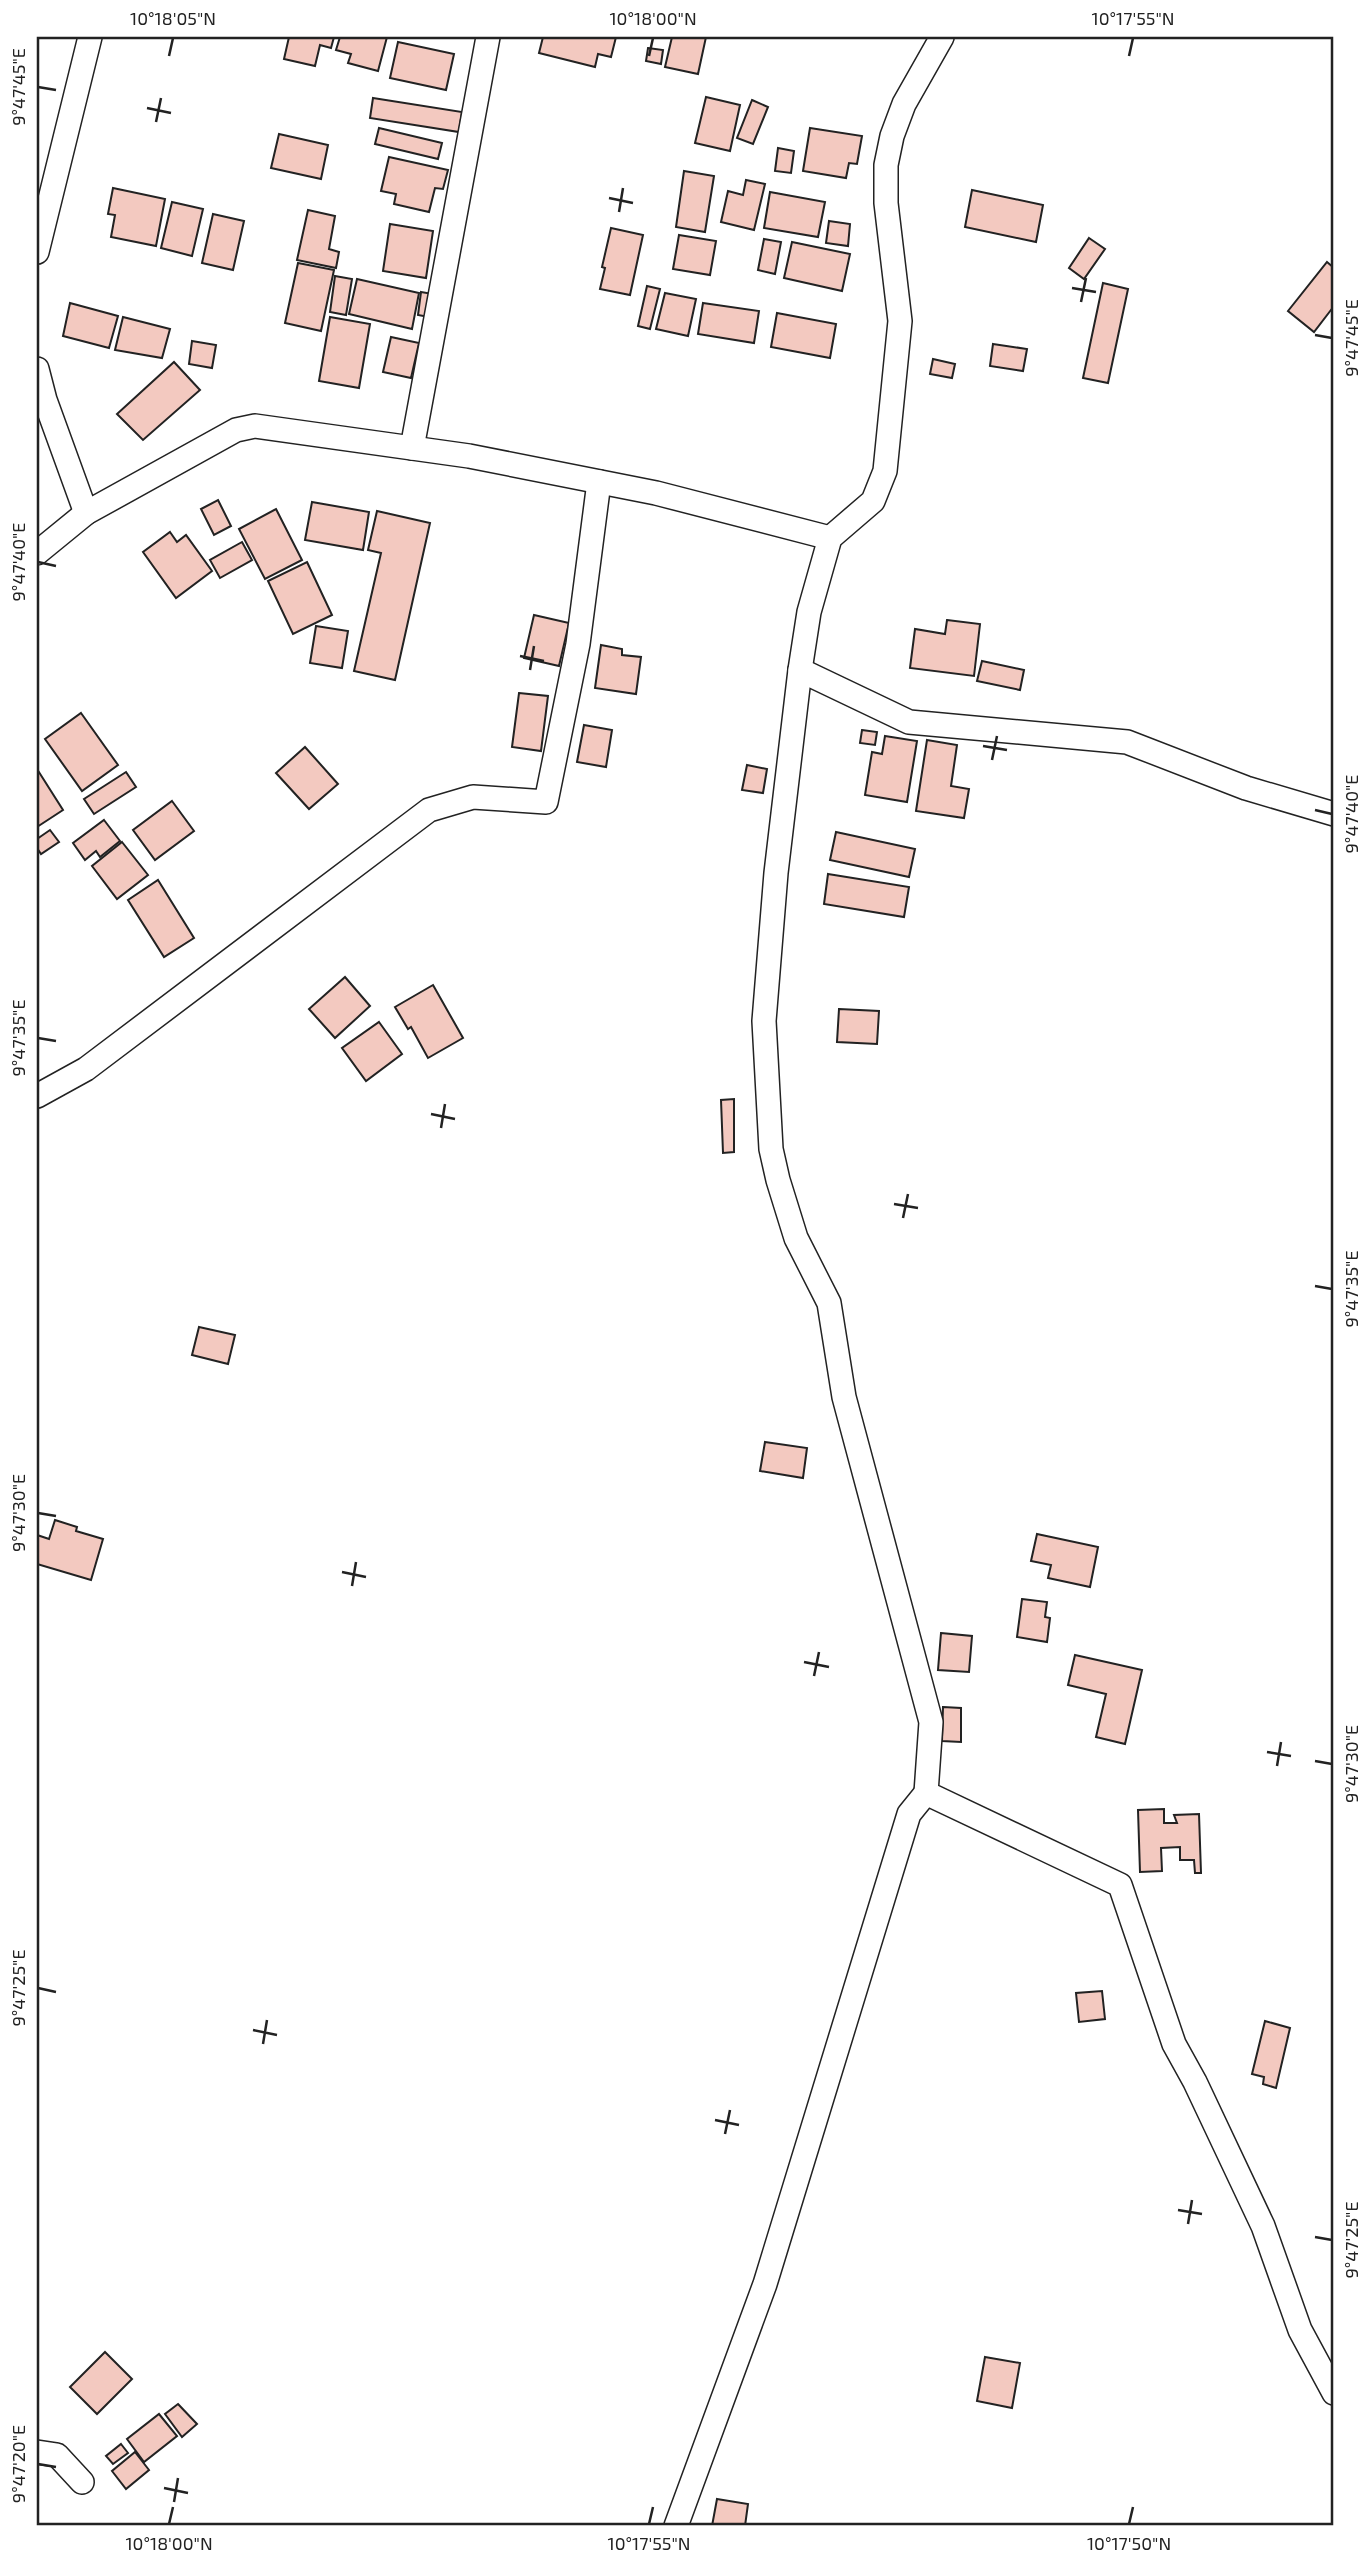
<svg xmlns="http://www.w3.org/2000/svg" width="1371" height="2563" font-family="'Exo 2',sans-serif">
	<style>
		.building { fill: #f3c9c0; stroke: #222; stroke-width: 2 }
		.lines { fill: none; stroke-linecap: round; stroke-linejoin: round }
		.minor-casing { stroke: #222; stroke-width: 26 }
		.minor { stroke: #fff; stroke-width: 23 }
		.ticks { fill: none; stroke: #222; stroke-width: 2.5 }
		.neatline { fill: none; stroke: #222; stroke-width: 2.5 }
		.ticks-label { font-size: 18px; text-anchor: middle; fill: #222 }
	</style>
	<rect width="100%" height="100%" fill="#fff"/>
	<g class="building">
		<path d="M289 37H334L331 48 320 45 315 66 284 59Z"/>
		<path d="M340 37H387L378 71 348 63 351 54 336 50Z"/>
		<path d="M543 37H616L611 57 598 54 595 67 539 53Z"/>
		<path d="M672 37H706L698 74 665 67Z"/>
		<path d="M398 42 454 54 446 90 390 78Z"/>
		<path d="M648 48 663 50 661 64 646 61Z"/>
		<path d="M706 97 740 105 730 151 695 143Z"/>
		<path d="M373 98 462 112 459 132 370 118Z"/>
		<path d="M752 100 768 107 753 144 737 138Z"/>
		<path d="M379 128 442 143 438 159 375 144Z"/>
		<path d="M810 128 862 136 857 164 849 163 846 178 803 171Z"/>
		<path d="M279 134 328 145 321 179 271 168Z"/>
		<path d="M778 148 794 151 791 173 775 171Z"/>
		<path d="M389 157 448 170 443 189 435 188 429 212 394 204 396 194 381 191Z"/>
		<path d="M684 171 714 176 705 232 676 227Z"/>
		<path d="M746 180 765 184 754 230 721 222 728 191 743 195Z"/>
		<path d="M113 188 165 199 156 246 111 237 115 215 108 214Z"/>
		<path d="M972 190 1043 205 1036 242 965 227Z"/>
		<path d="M770 192 825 202 818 237 764 228Z"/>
		<path d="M172 202 203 209 192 256 161 248Z"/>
		<path d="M308 210 335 216 329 249 339 252 336 268 297 260Z"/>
		<path d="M213 214 244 221 233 270 202 263Z"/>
		<path d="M829 221 850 224 848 246 826 243Z"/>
		<path d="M390 224 433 231 426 278 383 271Z"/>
		<path d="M611 228 643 235 630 295 600 289 605 268 602 267Z"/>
		<path d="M679 235 716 241 710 275 673 269Z"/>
		<path d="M1089 238 1105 249 1084 279 1069 268Z"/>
		<path d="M764 239 781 242 775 274 758 270Z"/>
		<path d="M792 242 850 254 842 291 784 278Z"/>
		<path d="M1327 262 1334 268V306L1314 332 1288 311Z"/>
		<path d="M298 263 334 270 321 331 285 323Z"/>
		<path d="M335 276 352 279 346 315 330 312Z"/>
		<path d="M357 279 419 293 412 329 349 314Z"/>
		<path d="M1103 283 1128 289 1108 383 1083 378Z"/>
		<path d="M647 286 660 289 650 329 638 326Z"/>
		<path d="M421 292 433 294 429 317 418 315Z"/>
		<path d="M665 293 696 299 688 336 656 329Z"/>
		<path d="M70 303 118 316 109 348 63 336Z"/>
		<path d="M703 303 759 311 754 343 698 334Z"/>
		<path d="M777 313 836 324 830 358 771 347Z"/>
		<path d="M123 317 170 329 162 358 115 350Z"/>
		<path d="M330 317 370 324 359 388 319 381Z"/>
		<path d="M391 337 419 343 411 378 383 372Z"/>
		<path d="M192 341 216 345 212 368 189 364Z"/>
		<path d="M993 344 1027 349 1023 371 990 366Z"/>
		<path d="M933 359 955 364 952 378 930 374Z"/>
		<path d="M174 362 200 390 143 440 117 414Z"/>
		<path d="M218 500 231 526 214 535 201 509Z"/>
		<path d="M312 502 369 512 363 550 305 540Z"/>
		<path d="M276 509 302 560 265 579 239 529Z"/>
		<path d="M377 511 430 523 395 680 354 671 381 553 368 550Z"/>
		<path d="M170 532 177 542 186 535 212 571 176 598 143 552Z"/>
		<path d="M242 542 252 560 220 578 210 560Z"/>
		<path d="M307 562 332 615 293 634 268 581Z"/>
		<path d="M534 615 569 623 559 666 524 658Z"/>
		<path d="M947 620 980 624 974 676 910 668 915 629 945 634Z"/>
		<path d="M316 626 348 631 342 668 310 663Z"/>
		<path d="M601 645 622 649V655L641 657 636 694 595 688Z"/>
		<path d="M982 661 1024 670 1020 690 977 681Z"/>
		<path d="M519 693 548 696 541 751 512 747Z"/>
		<path d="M81 713 118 765 82 791 45 739Z"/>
		<path d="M584 725 612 730 606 767 577 762Z"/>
		<path d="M862 730 877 732 875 745 860 743Z"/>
		<path d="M885 736 917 741 907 802 865 795 872 752 882 754Z"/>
		<path d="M927 740 957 745 951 786 969 789 964 818 916 811Z"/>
		<path d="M305 747 338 784 309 809 276 773Z"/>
		<path d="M747 765 767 769 763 793 742 790Z"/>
		<path d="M37 769 63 810 37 827Z"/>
		<path d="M126 772 136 787 94 814 84 799Z"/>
		<path d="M172 801 194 831 155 860 133 830Z"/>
		<path d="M104 820 120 841 100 857 96 851 85 860 73 843Z"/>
		<path d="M50 830 59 842 41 854 37 848V839Z"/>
		<path d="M836 832 915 849 909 877 830 860Z"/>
		<path d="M122 842 148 875 117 899 92 866Z"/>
		<path d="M828 874 909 887 904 917 824 904Z"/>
		<path d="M158 880 194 938 164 957 128 900Z"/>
		<path d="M345 977 370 1006 335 1038 309 1009Z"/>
		<path d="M433 985 463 1038 428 1058 411 1027 408 1029 395 1007Z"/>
		<path d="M839 1009 879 1011 877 1044 837 1042Z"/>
		<path d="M379 1022 402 1054 366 1081 342 1048Z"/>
		<path d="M734 1099V1152L723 1153 721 1100Z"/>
		<path d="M199 1327 235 1335 228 1364 192 1355Z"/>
		<path d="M765 1442 807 1448 803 1478 760 1471Z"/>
		<path d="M55 1520 77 1527 76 1531 103 1539 91 1580 37 1564V1535L49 1539Z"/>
		<path d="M1037 1534 1098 1547 1090 1587 1048 1578 1051 1565 1031 1561Z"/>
		<path d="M1022 1599 1047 1602 1045 1617 1050 1618 1047 1642 1017 1637Z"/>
		<path d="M941 1633 972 1636 969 1672 938 1670Z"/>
		<path d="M1075 1655 1142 1670 1125 1744 1096 1737 1106 1694 1068 1685Z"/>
		<path d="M943 1707 961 1708V1742L942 1741Z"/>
		<path d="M1164 1809V1823H1177L1174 1815 1199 1814 1201 1873H1195L1194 1860H1180V1847L1161 1848 1162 1871 1140 1872 1138 1810Z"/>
		<path d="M1102 1991 1105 2019 1079 2022 1076 1993Z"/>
		<path d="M1265 2021 1290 2028 1276 2088 1263 2084 1264 2077 1252 2074Z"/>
		<path d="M105 2352 132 2379 97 2414 70 2387Z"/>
		<path d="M985 2357 1020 2363 1012 2408 977 2401Z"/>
		<path d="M178 2404 197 2424 182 2437 165 2414Z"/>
		<path d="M159 2414 177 2436 144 2462 127 2439Z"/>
		<path d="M121 2444 128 2453 113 2464 106 2456Z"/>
		<path d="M135 2452 149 2470 126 2489 112 2471Z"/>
		<path d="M717 2499 748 2504 745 2526H712Z"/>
	</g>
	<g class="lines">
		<g class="minor-casing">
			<g id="minor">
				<path d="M942 37 904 104 892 136 886 165V203L900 321 885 471 873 501 830 538 809 612 800 670 776 873 764 1021 771 1149 778 1180 796 1238 829 1303 844 1397 931 1722 926 1793 1120 1885 1174 2044 1195 2082 1263 2226 1300 2330 1334 2393"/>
				<path d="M37 252 90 37"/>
				<path d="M37 369 45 400 86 513"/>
				<path d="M412 448 488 37"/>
				<path d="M37 553 86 513 236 430 255 426 469 456 656 493 830 538"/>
				<path d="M800 670 909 722 1127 742 1246 788 1334 814"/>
				<path d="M37 1096 86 1069 429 810 473 797 546 802 578 644 599 482"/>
				<path d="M37 2452 57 2455 82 2482"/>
				<path d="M676 2526 765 2284 909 1814 926 1793"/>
			</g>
		</g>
		<use href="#minor" class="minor"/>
	</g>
	<path class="ticks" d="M169 56 173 38M649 56 653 38M1129 56 1133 38M38 87 56 90M147 108 171 113M156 122 161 98M609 198 633 203M619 212 623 188M1072 288 1096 292M1081 302 1086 278M1315 335 1332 338M38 562 56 566M520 656 544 661M530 670 534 646M983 746 1007 750M992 760 997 736M1315 810 1332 814M38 1038 56 1041M431 1114 455 1119M441 1128 445 1104M894 1204 918 1208M903 1218 908 1194M1315 1286 1332 1289M38 1513 56 1516M342 1572 366 1577M352 1586 356 1562M804 1662 829 1667M814 1676 819 1652M1267 1752 1291 1756M1315 1761 1332 1764M1277 1766 1281 1742M38 1988 56 1992M253 2030 277 2035M263 2044 267 2020M715 2120 739 2125M725 2134 730 2110M1178 2210 1202 2214M1188 2224 1192 2200M1315 2237 1332 2240M38 2464 56 2467M164 2488 188 2493M174 2502 178 2478M169 2524 173 2507M649 2524 653 2507M1129 2524 1133 2507"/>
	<rect width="1371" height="2563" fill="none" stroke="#ffffff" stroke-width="77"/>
	<rect x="38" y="38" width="1294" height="2486" class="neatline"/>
	<g class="ticks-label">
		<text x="173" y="25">10°18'05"N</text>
		<text x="653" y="25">10°18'00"N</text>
		<text x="1133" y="25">10°17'55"N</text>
		<text transform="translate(19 87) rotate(-90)" y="6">9°47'45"E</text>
		<text transform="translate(1352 338) rotate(-90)" y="6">9°47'45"E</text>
		<text transform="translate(19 562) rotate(-90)" y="6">9°47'40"E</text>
		<text transform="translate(1352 814) rotate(-90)" y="6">9°47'40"E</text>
		<text transform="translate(19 1038) rotate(-90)" y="6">9°47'35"E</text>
		<text transform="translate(1352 1289) rotate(-90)" y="6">9°47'35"E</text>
		<text transform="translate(19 1513) rotate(-90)" y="6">9°47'30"E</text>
		<text transform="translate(1352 1764) rotate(-90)" y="6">9°47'30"E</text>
		<text transform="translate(19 1988) rotate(-90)" y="6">9°47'25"E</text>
		<text transform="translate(1352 2240) rotate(-90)" y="6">9°47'25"E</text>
		<text transform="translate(19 2464) rotate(-90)" y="6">9°47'20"E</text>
		<text x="169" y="2550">10°18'00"N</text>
		<text x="649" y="2550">10°17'55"N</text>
		<text x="1129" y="2550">10°17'50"N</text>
	</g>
</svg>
